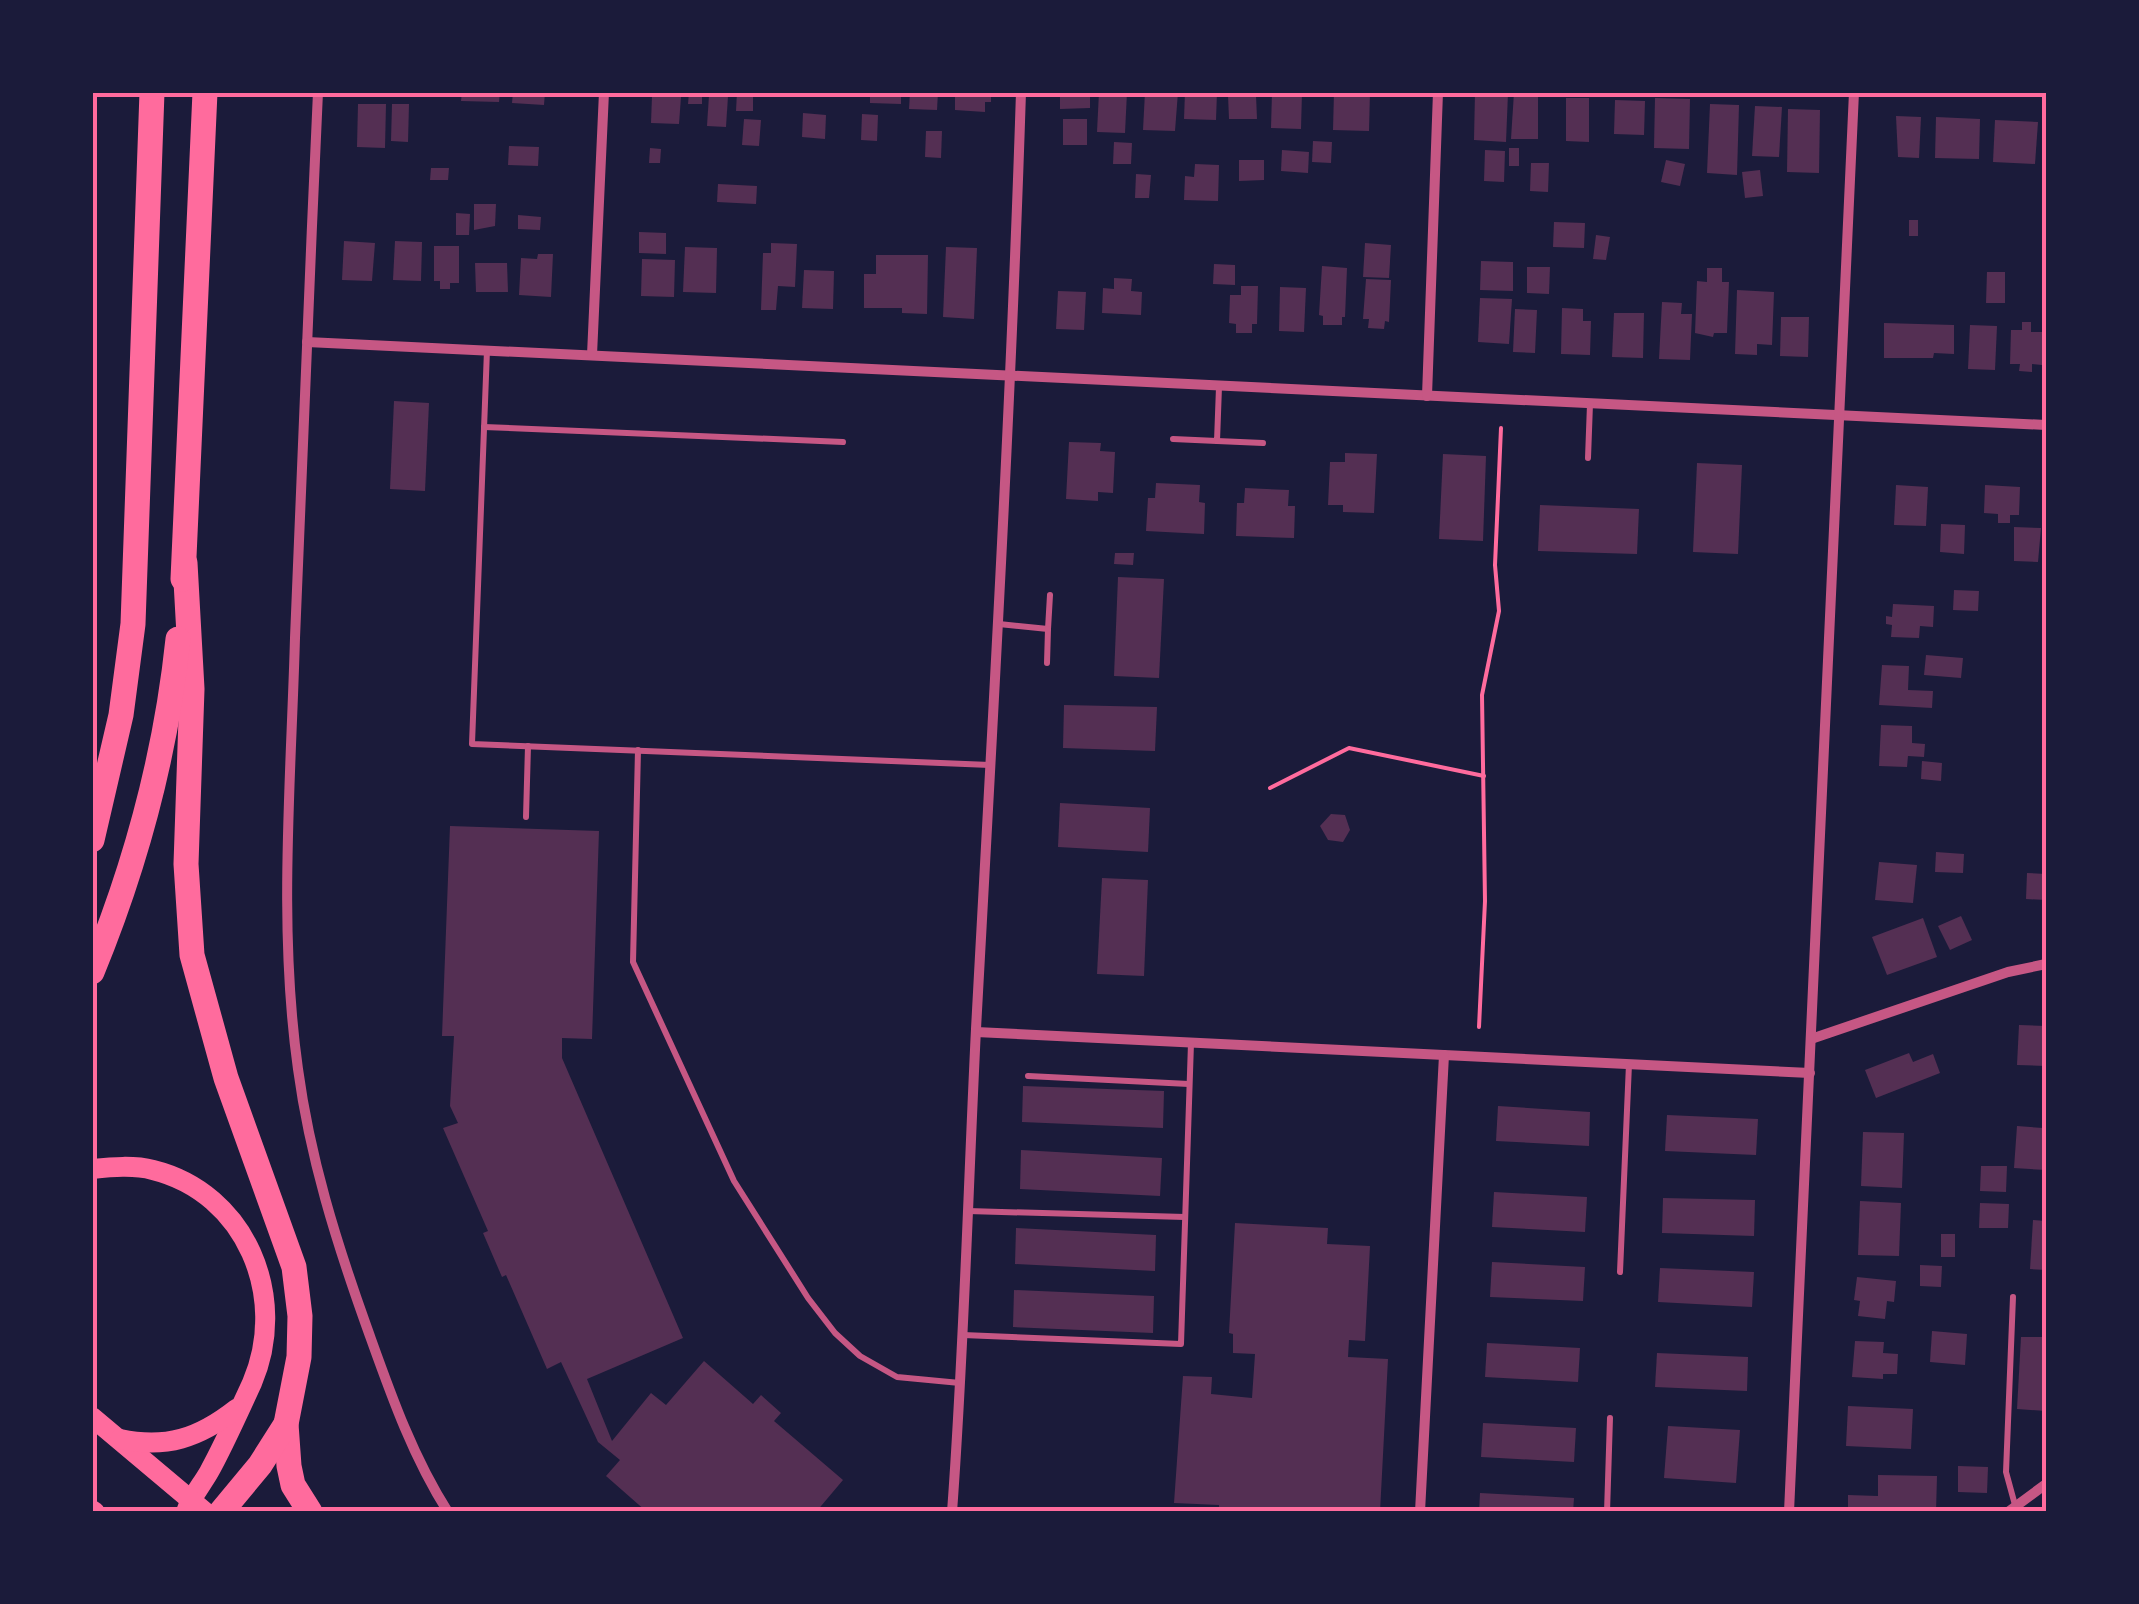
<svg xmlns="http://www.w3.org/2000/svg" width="2139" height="1604" font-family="'Source Sans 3',sans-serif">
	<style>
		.building { fill: #542f53 }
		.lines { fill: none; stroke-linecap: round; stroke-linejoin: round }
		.path { stroke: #ff6b9d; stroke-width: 4 }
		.service { stroke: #c65784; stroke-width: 6 }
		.minor { stroke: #c65784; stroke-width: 10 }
		.primary { stroke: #ff6b9d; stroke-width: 20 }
		.motorway { stroke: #ff6b9d; stroke-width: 25 }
		.neatline { fill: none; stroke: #ff6b9d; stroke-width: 4 }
	</style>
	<rect width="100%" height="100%" fill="#1b1b3a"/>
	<g class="building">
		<path d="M404 92H442V97L404 96Z"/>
		<path d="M462 92H500L499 102 461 101Z"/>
		<path d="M513 92H545L544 105 512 103Z"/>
		<path d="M689 92H702V104H688Z"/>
		<path d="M737 92H753V111H736Z"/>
		<path d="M870 92H901V104L870 103Z"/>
		<path d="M910 92H938L937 110 909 109Z"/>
		<path d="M955 92H991V102H985V112L955 110Z"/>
		<path d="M1060 92H1090V108L1060 109Z"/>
		<path d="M1099 92H1127L1125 133 1097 132Z"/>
		<path d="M1145 92H1178L1175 131 1143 130Z"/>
		<path d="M1185 92H1217L1216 120 1184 119Z"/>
		<path d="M1272 92H1302L1301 129 1271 128Z"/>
		<path d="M1334 92H1370L1369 131 1333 130Z"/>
		<path d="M1475 92 1508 93 1506 142 1474 140Z"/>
		<path d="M1514 92H1538V139H1511Z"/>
		<path d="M709 95 728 96 726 127 707 126Z"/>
		<path d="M1228 95H1256L1257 119H1229Z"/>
		<path d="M652 96 681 97 679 124 651 123Z"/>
		<path d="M1566 98H1589V142L1566 141Z"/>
		<path d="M1655 98 1690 99 1689 149 1654 148Z"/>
		<path d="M1615 100 1645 101 1644 135 1614 134Z"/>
		<path d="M358 104H386L385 148 357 147Z"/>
		<path d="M392 104H409L408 142 391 141Z"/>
		<path d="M1710 104 1739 105 1737 175 1707 173Z"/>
		<path d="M1755 106 1782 107 1779 157 1752 156Z"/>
		<path d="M1788 109 1820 110 1819 173 1787 172Z"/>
		<path d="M803 113 826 115 825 139 802 137Z"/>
		<path d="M862 114 878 115 877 141 861 140Z"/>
		<path d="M1896 116 1921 117 1919 158 1898 157Z"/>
		<path d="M1936 117 1980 119 1979 159 1935 158Z"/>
		<path d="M744 119 761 120 759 146 742 145Z"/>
		<rect x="1063" y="119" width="24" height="26"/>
		<path d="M1995 120 2038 122 2035 164 1993 162Z"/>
		<path d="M926 131H942L941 158 925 157Z"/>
		<path d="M1313 141 1332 142 1331 163 1312 162Z"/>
		<path d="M1114 142 1132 143 1131 164H1113Z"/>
		<path d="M509 146 539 147 538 166 508 165Z"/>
		<path d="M650 148 661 149 660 163H649Z"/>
		<rect x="1509" y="148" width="10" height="18"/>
		<path d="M1282 150 1309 152 1308 173 1281 171Z"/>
		<path d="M1485 150 1505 151 1504 182 1484 181Z"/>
		<path d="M1239 160H1264V180L1239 181Z"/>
		<path d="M1666 160 1685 164 1680 186 1661 182Z"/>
		<path d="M1531 163H1549L1548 192 1530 191Z"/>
		<path d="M1195 164 1219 165 1218 201 1184 200 1185 176 1194 177Z"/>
		<path d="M431 168H449L448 180H430Z"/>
		<path d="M1760 170 1763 196 1745 198 1742 172Z"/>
		<path d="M1136 174 1151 175 1149 198H1135Z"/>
		<path d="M718 184 757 186 756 204 717 202Z"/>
		<path d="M474 204H496L495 226 474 230Z"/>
		<path d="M456 213 470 214 469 235H456Z"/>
		<path d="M518 215 541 217 540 230 518 229Z"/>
		<rect x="1909" y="220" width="9" height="16"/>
		<path d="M1554 222 1585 223 1584 248 1553 247Z"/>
		<path d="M639 232 666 233V254L639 253Z"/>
		<path d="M1596 235 1610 237 1606 260 1593 259Z"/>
		<path d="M344 241 375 243 372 281 342 280Z"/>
		<path d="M395 241 422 242 421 281 393 280Z"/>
		<path d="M771 243 797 244 795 287 778 286 776 310H761L763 253H771Z"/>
		<path d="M1365 243 1391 245 1389 278 1363 277Z"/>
		<path d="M434 246H459V283H450V289H440V281H434Z"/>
		<path d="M685 247 717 248 716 293 683 292Z"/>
		<path d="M946 247 977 248 974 319 943 317Z"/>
		<path d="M538 254H553L551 297 519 295 521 258 537 259Z"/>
		<path d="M876 255H928L927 314 902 313V308H864V274H876Z"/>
		<path d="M642 259 675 260 674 297 641 296Z"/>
		<path d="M1481 261 1513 262V291L1480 290Z"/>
		<path d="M475 263H507L508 292H476Z"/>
		<path d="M1214 264 1235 265V285L1213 284Z"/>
		<path d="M1322 266 1347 268 1345 317H1342V325H1323V316L1319 315Z"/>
		<path d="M1527 267H1550L1549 294 1527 293Z"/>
		<path d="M1707 268H1722V282H1729L1727 333H1714L1713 337 1695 333 1697 281 1707 282Z"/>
		<path d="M804 270 834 271 833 309 802 308Z"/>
		<path d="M1987 272H2005V303H1986Z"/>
		<path d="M1114 278 1132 279 1131 291 1142 292 1141 315 1102 313 1103 288 1114 289Z"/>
		<path d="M1366 279 1391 280 1389 322 1385 321 1384 329 1368 328 1369 319H1363Z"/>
		<path d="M1241 286H1258L1257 324H1252V333H1236V324L1229 323 1230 295H1241Z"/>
		<path d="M1280 287 1306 288 1304 332 1279 331Z"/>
		<path d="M1737 290 1774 292 1772 345 1757 344V355L1735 354Z"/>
		<path d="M1058 291 1086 292 1084 330 1056 329Z"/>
		<path d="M1480 298 1512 299 1509 344 1478 342Z"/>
		<path d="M1662 302 1682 303 1681 314H1692L1690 360 1659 359Z"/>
		<path d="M1562 308 1583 309V321H1591L1590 355 1561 354Z"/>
		<path d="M1515 309 1537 310 1535 353 1513 352Z"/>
		<path d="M1614 313H1644L1643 358 1612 357Z"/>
		<path d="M1781 317H1809L1808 357 1780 356Z"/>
		<path d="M2022 322H2031V332H2042V365L2032 364V372L2019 371 2020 364H2010L2011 330H2022Z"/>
		<path d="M1884 323 1954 325V354L1934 353 1933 358H1884Z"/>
		<path d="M1970 325 1997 326 1995 370 1968 369Z"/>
		<path d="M394 401 429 403 425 491 390 489Z"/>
		<path d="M1069 442 1101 443 1100 451 1115 452 1113 493 1098 492V501L1066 499Z"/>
		<path d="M1345 453 1377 454 1374 513 1343 512V505H1328L1330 462H1345Z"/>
		<path d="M1443 454 1486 456 1483 541 1439 539Z"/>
		<path d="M1697 463 1742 465 1738 554 1693 552Z"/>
		<path d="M1156 483 1200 485 1199 502 1205 503 1204 534 1146 531 1148 498H1155Z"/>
		<path d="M1896 485 1928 487 1926 526 1894 525Z"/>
		<path d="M1985 485 2020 487 2019 515H2010V523H1998V514L1984 513Z"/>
		<path d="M1245 488 1289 490 1288 506H1295L1294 538 1236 536 1237 503H1244Z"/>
		<path d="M1540 505 1639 509 1637 554 1538 551Z"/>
		<path d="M1941 524 1965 525 1964 554 1940 552Z"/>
		<path d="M2014 527 2041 528 2038 562 2014 561Z"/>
		<path d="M1115 553H1134L1133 565 1114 564Z"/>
		<path d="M1118 577 1164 579 1159 678 1114 676Z"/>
		<path d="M1954 590 1979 591 1978 611 1953 610Z"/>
		<path d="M1893 604 1934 606 1933 627 1920 626 1919 638 1891 637 1892 625 1886 624V616L1892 617Z"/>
		<path d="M1926 655 1963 658 1961 678 1924 675Z"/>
		<path d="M1882 665 1909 666 1908 690 1933 691 1932 708 1879 705Z"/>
		<path d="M1064 705 1157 707 1155 751 1063 748Z"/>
		<path d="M1881 725 1912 726V743L1925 744 1924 757 1908 756 1907 767 1879 766Z"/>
		<path d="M1922 761 1942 763 1941 781 1921 779Z"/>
		<path d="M1060 803 1150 808 1148 852 1058 847Z"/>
		<path d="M1331 814 1345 815 1350 830 1343 842 1328 840 1320 826Z"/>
		<path d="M450 826 599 831 592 1039 562 1038V1058L683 1338 587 1379 612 1441 651 1393 666 1405 704 1361 753 1404 761 1395 781 1413 774 1421 843 1480 816 1512H647L606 1476 620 1460 598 1442 561 1362 547 1369 506 1275 502 1277 483 1233 488 1231 443 1128 458 1123 450 1106 454 1036H442Z"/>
		<path d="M1936 852 1964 854 1963 873 1935 872Z"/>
		<path d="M1879 862 1917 865 1913 903 1875 900Z"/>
		<path d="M2027 873 2046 874V900L2026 899Z"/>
		<path d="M1102 878 1148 880 1144 976 1097 974Z"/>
		<path d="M1961 916 1972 940 1950 950 1938 926Z"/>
		<path d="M1923 918 1937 957 1887 975 1872 937Z"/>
		<path d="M2019 1025 2046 1026V1066L2017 1065Z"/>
		<path d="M1909 1053 1913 1062 1933 1054 1940 1073 1876 1098 1865 1070Z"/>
		<path d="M1023 1086 1164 1091 1163 1128 1022 1122Z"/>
		<path d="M1498 1106 1590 1112 1589 1146 1496 1141Z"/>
		<path d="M1667 1115 1758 1119 1756 1155 1665 1151Z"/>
		<path d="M2017 1126 2043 1128 2042 1153H2046V1170L2014 1168Z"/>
		<path d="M1863 1132 1904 1133 1902 1188 1861 1186Z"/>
		<path d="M1021 1150 1162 1158 1160 1196 1020 1189Z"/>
		<path d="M1981 1166H2007L2006 1192 1980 1191Z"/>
		<path d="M1494 1192 1587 1197 1585 1232 1492 1227Z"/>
		<path d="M1663 1198 1755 1200 1754 1236 1662 1233Z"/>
		<path d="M1860 1201 1901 1203 1899 1256 1858 1255Z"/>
		<path d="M1980 1203 2009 1204 2008 1228H1979Z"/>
		<path d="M2033 1220 2046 1221V1270L2030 1269Z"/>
		<path d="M1235 1223 1328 1228 1327 1244 1370 1246 1365 1341 1349 1340 1348 1357 1388 1359 1380 1512H1219V1505L1174 1503 1183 1376 1212 1377 1211 1394 1252 1398 1255 1354 1233 1353V1334L1229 1333Z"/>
		<path d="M1016 1228 1156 1235 1155 1271 1015 1264Z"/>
		<rect x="1941" y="1234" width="14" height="23"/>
		<path d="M1492 1262 1585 1267 1583 1301 1490 1297Z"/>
		<path d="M1920 1265 1942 1266 1941 1287 1920 1286Z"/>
		<path d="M1660 1268 1754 1272 1752 1307 1658 1302Z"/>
		<path d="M1857 1277 1896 1281 1894 1302 1887 1301 1885 1319 1858 1316 1860 1301 1854 1300Z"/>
		<path d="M1014 1290 1154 1296 1153 1333 1013 1327Z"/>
		<path d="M1932 1331 1967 1334 1965 1365 1930 1362Z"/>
		<path d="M2021 1337H2046V1411L2017 1409Z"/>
		<path d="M1855 1341 1884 1342 1883 1353 1898 1354 1897 1374H1883V1379L1852 1377Z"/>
		<path d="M1487 1343 1580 1348 1578 1382 1485 1377Z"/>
		<path d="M1657 1353 1748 1357 1747 1391 1655 1387Z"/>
		<path d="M1848 1406 1913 1409 1911 1449 1846 1446Z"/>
		<path d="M1483 1423 1576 1428 1574 1462 1481 1457Z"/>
		<path d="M1668 1426 1740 1430 1736 1483 1664 1478Z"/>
		<path d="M1958 1466 1988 1467 1987 1493 1958 1492Z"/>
		<path d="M1878 1475 1937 1476 1936 1512H1848V1495L1878 1496Z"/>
		<path d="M1480 1493 1574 1498 1573 1512H1479Z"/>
	</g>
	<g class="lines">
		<g class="path">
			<path d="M1270 788 1349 748 1484 776"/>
			<path d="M1479 1027 1485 901 1482 695 1499 611 1495 565 1501 428"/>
		</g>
		<g class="service">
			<path d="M487 350 472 744 990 765"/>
			<path d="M484 427 843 442"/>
			<path d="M1173 439 1217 441 1219 387"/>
			<path d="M1217 441 1263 443"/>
			<path d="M1588 458 1590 404"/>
			<path d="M999 624 1048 629 1050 595"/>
			<path d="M1047 663 1048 629"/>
			<path d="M638 750 633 962 734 1181 808 1298 835 1333 860 1356 897 1377 960 1383"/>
			<path d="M526 817 528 746"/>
			<path d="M1028 1076 1189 1084"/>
			<path d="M968 1211 1185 1217"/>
			<path d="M1620 1272 1629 1064"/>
			<path d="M2013 1297 2006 1472 2015 1505"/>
			<path d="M963 1335 1181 1344 1191 1043"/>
			<path d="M1607 1512 1610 1418"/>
		</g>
		<g class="minor">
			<path d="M318 92C310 274 301 456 295 638 291 781 278 927 298 1069 310 1158 336 1241 366 1325 389 1389 411 1454 448 1512"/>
			<path d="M307 342 2046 425"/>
			<path d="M592 355 604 92"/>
			<path d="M1427 396 1438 92"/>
			<path d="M976 1032 1810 1073"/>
			<path d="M1811 1039 2008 972 2046 964"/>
			<path d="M952 1512C964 1351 968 1190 976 1029 993 717 1011 405 1021 92"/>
			<path d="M1420 1512 1444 1055"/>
			<path d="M1789 1512 1854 92"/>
			<path d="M2008 1512 2046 1484"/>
		</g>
		<g class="primary">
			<path d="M92 1169C112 1167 134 1165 153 1170 246 1193 289 1297 252 1383 239 1411 224 1445 209 1472 201 1486 191 1497 186 1512"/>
			<path d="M92 1417 205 1512"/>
			<path d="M120 1439C166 1449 199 1438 236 1409"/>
			<path d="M92 1510 95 1512"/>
		</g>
		<g class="motorway">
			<path d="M185 563 192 689 186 864 192 955 226 1078 294 1267 300 1316 299 1357 286 1424 289 1466 293 1485 310 1512"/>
			<path d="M183 579 205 92"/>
			<path d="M92 840 121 715 133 624 152 92"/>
			<path d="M92 972C136 865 166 754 178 639"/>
			<path d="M221 1512 260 1465 286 1424"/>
		</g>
	</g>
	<rect width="2139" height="1604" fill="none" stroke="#1b1b3a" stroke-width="190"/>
	<rect x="95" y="95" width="1949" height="1414" class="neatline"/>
</svg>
